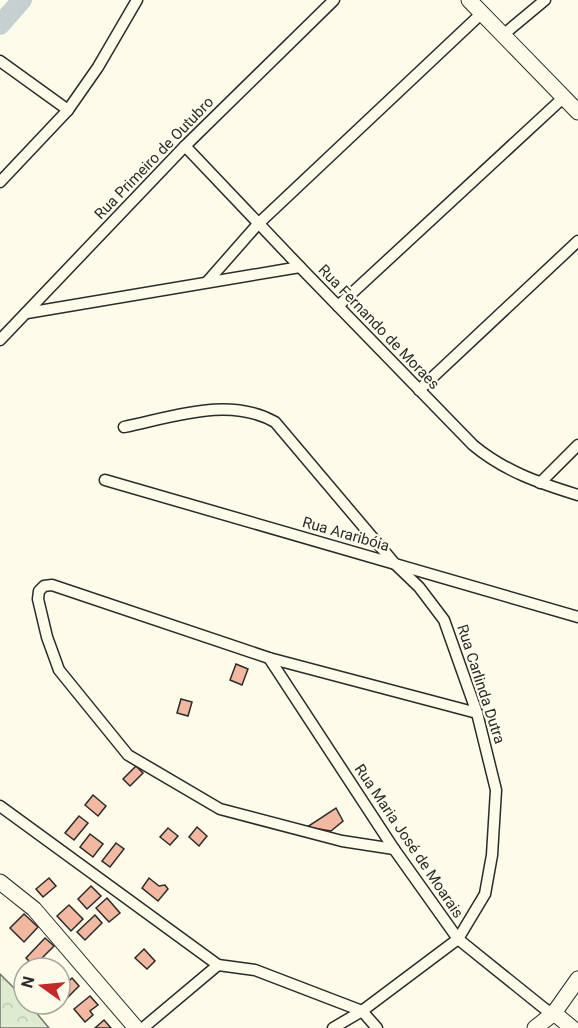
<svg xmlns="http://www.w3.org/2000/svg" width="578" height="1028" font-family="Roboto,sans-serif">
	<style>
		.forest { fill: url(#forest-crowns); stroke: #74746e; stroke-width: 1.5 }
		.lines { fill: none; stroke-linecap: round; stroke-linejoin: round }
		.river { stroke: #c7d0d0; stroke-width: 20 }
		.building { fill: #f2b8a0; stroke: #2b2b2b; stroke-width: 1.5 }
		.street-casing { stroke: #2b2b2b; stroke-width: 13 }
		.secondary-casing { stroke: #2b2b2b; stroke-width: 17 }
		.street { stroke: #fdfbea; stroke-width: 10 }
		.secondary { stroke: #fdfbea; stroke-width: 15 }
		.labels { text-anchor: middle; stroke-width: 4.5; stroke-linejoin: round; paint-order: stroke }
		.street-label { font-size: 15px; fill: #2b2b2b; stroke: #fdfbea }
	</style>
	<defs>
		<pattern id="forest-crowns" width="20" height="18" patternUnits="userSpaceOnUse" patternTransform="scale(1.5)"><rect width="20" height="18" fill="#deebd1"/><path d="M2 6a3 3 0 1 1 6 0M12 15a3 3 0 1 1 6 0" fill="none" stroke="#bfcab4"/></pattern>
	</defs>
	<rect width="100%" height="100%" fill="#fdfbea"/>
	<path class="forest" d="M0 974 24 998V1004H29L49 1028H0Z"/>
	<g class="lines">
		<path class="river" d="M0 25 22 0"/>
	</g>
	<g class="building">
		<path d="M236 664 248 669 242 685 230 680Z"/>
		<path d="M181 699 192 702 188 716 177 713Z"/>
		<path d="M136 766 143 773 130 786 123 779Z"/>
		<path d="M93 795 106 806 98 816 85 805Z"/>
		<path d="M336 808 343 821 331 831 307 827Z"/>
		<path d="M79 816 88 823 74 840 65 833Z"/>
		<path d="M197 827 207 836 199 846 189 837Z"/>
		<path d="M168 828 178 836 170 845 160 837Z"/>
		<path d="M90 834 103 844 93 857 80 847Z"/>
		<path d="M116 843 124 849 110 867 102 861Z"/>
		<path d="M49 878 56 886 43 897 36 889Z"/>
		<path d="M149 878 159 886 165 885 168 889 158 901 142 888Z"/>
		<path d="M91 886 101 896 87 909 78 899Z"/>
		<path d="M107 898 120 913 109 922 96 908Z"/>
		<path d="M69 905 83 919 71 931 57 916Z"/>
		<path d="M24 914 38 927 24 942 10 928Z"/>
		<path d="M95 915 102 923 85 940 77 932Z"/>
		<path d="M45 938 54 946 34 966 26 958Z"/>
		<path d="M144 949 155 961 147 969 135 958Z"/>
		<path d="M61 969 68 978 60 986V970Z"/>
		<path d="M72 978 79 986 66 999 60 989Z"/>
		<path d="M90 996 98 1005 90 1011 93 1015 85 1022 74 1009Z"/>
		<path d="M104 1020 111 1028H95Z"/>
	</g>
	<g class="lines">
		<g class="street-casing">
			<g id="street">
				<path d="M503 35 545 0"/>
				<path d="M0 61 68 110"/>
				<path d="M185 146 300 267"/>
				<path d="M0 182 68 110 98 67 137 0"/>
				<path d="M207 282 258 224 482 13"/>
				<path d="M338 306 564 97"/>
				<path d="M27 313 300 267 473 445C504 471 539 483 578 495"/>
				<path d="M0 340 185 146 334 0"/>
				<path d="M419 390 578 241"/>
				<path d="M124 427C173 417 229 396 275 422L395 564 419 587 444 620 477 713 496 790 492 855 485 894 458 939 362 1011 333 1028"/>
				<path d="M105 480 578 617"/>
				<path d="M540 483 578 445"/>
				<path d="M269 658 394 849 458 939 545 1009 554 1013"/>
				<path d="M0 806 218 965 255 970 362 1011 377 1028"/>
				<path d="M394 849 342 841 220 809 128 755 59 670 47 637 38 599 39 591 44 586 52 585 269 658 477 713"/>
				<path d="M143 1028 218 965"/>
			</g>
		</g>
		<g class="secondary-casing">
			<g id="secondary">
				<path d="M469 0 578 112"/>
				<path d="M0 882 34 909 136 1028"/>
				<path d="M554 1013 572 1028"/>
				<path d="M535 1028 554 1013 578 979"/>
			</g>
		</g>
		<use href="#street" class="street"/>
		<use href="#secondary" class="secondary"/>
	</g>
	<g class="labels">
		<g class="street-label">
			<text transform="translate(154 158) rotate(-46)" y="5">Rua Primeiro de Outubro</text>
			<text transform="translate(379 327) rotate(46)" y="5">Rua Fernando de Moraes</text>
			<text transform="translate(346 534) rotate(16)" y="5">Rua Araribóia</text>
			<text transform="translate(481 684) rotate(72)" y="5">Rua Carlinda Dutra</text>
			<text transform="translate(409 841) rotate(56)" y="5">Rua Maria José de Moarais</text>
		</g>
	</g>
	<g transform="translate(42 986) rotate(285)"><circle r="28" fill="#fdfbea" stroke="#a9a89e" stroke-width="1.5"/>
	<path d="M0-4.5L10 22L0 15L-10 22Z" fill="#c62828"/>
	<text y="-9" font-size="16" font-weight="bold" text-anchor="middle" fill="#2b2b2b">N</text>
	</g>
</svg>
